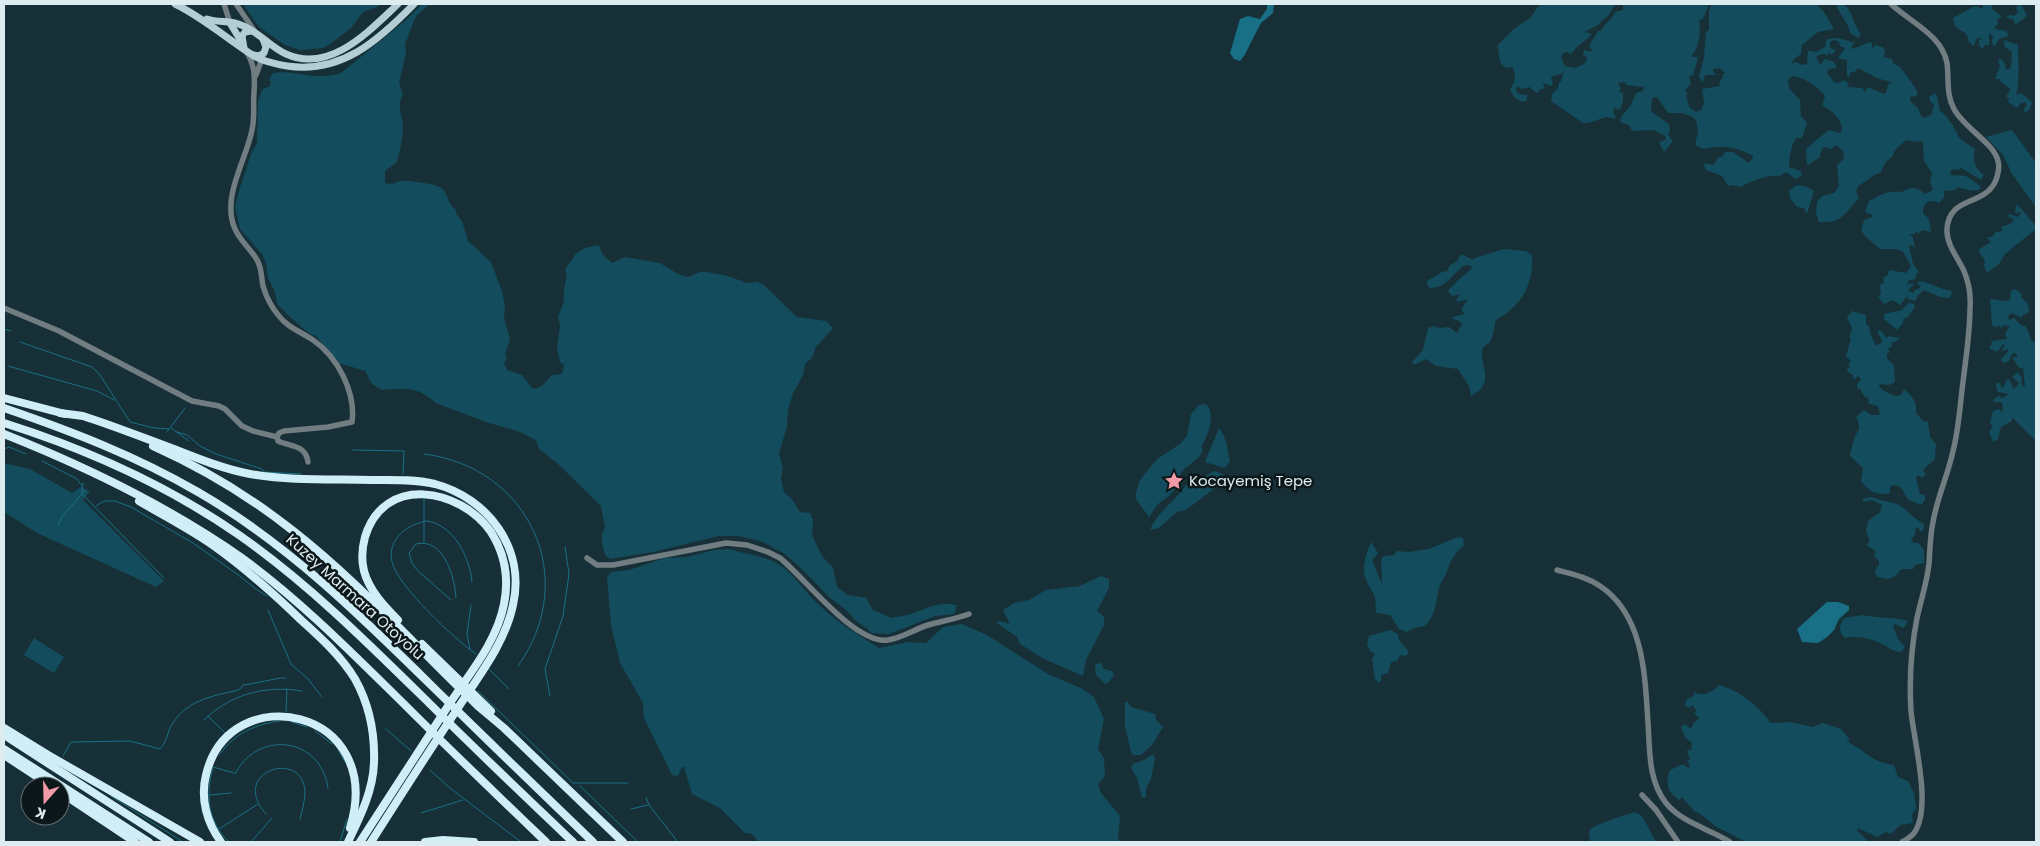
<svg xmlns="http://www.w3.org/2000/svg" width="2040" height="846" font-family="Poppins,sans-serif">
	<style>
		.green { fill: #134c5c; fill-rule: evenodd }
		.water { fill: #196f86 }
		.lines { fill: none; stroke-linecap: round; stroke-linejoin: round }
		.stream { stroke: #196f86; stroke-width: 1 }
		.minor { stroke: #717d81; stroke-width: 5.5 }
		.major { stroke: #b5ced6; stroke-width: 7 }
		.highway { stroke: #d0eef8; stroke-width: 8 }
		.labels { text-anchor: middle; stroke-width: 5; stroke-linejoin: round; paint-order: stroke }
		.poi-label { font-size: 15px; fill: #ddecf1; stroke: #0c171a; text-anchor: start }
		.street-label { font-size: 15px; fill: #ddecf1; stroke: #0c171a }
	</style>
	<rect width="100%" height="100%" fill="#173038"/>
	<g class="green">
		<path d="M243 4H380L377 7 363 12 351 28 329 45 323 48 300 50 285 45 259 27Z"/>
		<path d="M422 4H430L416 16 405 44 406 53 399 83 403 95C395 106 404 118 403 130 403 134 399 158 397 161 395 164 389 168 385 171V183C393 185 394 183 400 181 405 180 435 184 440 187 448 191 447 204 455 209L457 215 462 221 468 241 491 262 502 291 505 306 504 318 510 339 505 354 507 358 504 363 507 370 522 375 532 388 535 389 542 386 552 375 562 374 564 365 560 362 557 348 560 325 558 317 564 301V289L567 274 565 271C567 263 573 261 575 254L585 248 599 245 602 254 612 263 625 257 660 263 678 274 688 277 700 272H706L724 275 742 281 745 283 757 282 764 285 797 317 826 321 833 328 816 347 812 358 805 364 803 375 793 393 788 410 787 426 779 454 783 468 781 479 784 492 791 498 800 512 810 513 813 520 812 535 822 556 833 568 837 587 848 595 866 598 873 610 892 618C898 616 901 617 907 615 928 610 932 601 957 605L954 614 935 616 889 634 871 633 868 629 857 622 845 609 830 598 805 572 785 554 763 542 739 536H719L653 552 610 559 605 555 602 543V534L605 527 601 506 557 463 539 449 536 440 520 432 486 422 436 403C417 386 405 388 382 390L372 384 365 371 339 363 316 336 310 334 291 318 277 304 275 292 268 278 266 264 262 254 240 229 235 207 238 194 251 154 257 143 258 100 263 89 270 86 271 82 269 80 273 73C297 69 313 82 341 73L406 20Z"/>
		<path d="M1540 4H1616L1608 16 1601 21 1600 24 1586 31 1585 32 1592 34C1585 42 1577 45 1571 54L1567 52 1563 53 1561 58 1565 66 1575 68 1584 64 1587 59V57L1583 55 1584 50 1593 52 1589 46 1598 31H1601C1605 22 1612 20 1615 12L1623 10V4H1709L1703 19 1699 20C1701 33 1700 45 1692 55V57H1698V58L1693 75 1689 76 1691 84 1685 90 1688 94 1686 95 1689 107 1696 112 1701 110 1704 103 1702 89 1720 86 1719 83 1723 77 1722 75 1725 73 1719 68 1713 69V71L1716 75H1705L1703 82H1702L1699 76 1704 58 1706 32 1709 30V10L1712 4H1816L1824 12 1834 29 1818 32 1802 45 1801 54 1794 59 1791 64 1796 62 1802 65 1807 64 1808 51 1816 52 1825 47 1827 39 1839 38 1855 43 1851 46 1853 49 1870 42 1872 43V49L1875 45 1883 47 1885 51 1884 57 1892 59 1893 63C1895 65 1898 65 1900 67 1903 70 1918 91 1918 94L1915 97 1911 96 1910 101 1918 108 1921 116 1923 118 1931 115 1934 105 1930 101 1929 97 1935 93 1937 96 1940 111C1946 114 1958 132 1959 138L1975 149C1972 159 1975 169 1984 175L1981 180 1961 168 1958 170 1953 169 1950 172 1951 175 1966 176 1980 186V189C1973 193 1965 189 1958 187L1955 190 1944 191V197L1939 203 1935 201 1927 202 1923 208V213L1929 219 1931 232 1922 230 1919 233 1915 232V234H1909L1913 237 1915 248 1911 245 1909 246 1913 264 1918 271 1915 279 1908 281 1907 285 1912 283 1914 284 1908 290 1913 293 1915 290 1920 288 1921 286 1917 284 1919 281C1932 283 1938 289 1952 291L1950 298 1940 297 1924 290 1919 294 1915 301 1908 299 1907 296 1900 305 1893 300 1884 304 1878 297 1881 293 1880 285 1884 282 1883 278 1888 275 1889 270 1906 273 1911 266 1903 252 1897 249H1880L1866 237 1861 230 1864 220 1872 217V215L1865 212 1869 201C1885 193 1884 191 1902 192 1911 186 1917 187 1925 194L1933 190 1930 182 1932 173 1924 161 1923 141 1917 142 1906 140 1895 150 1892 157 1886 162 1880 173C1874 174 1873 176 1869 179 1861 185 1852 186 1859 198 1845 213 1842 224 1819 222L1816 213 1817 202 1822 196 1834 193 1839 186 1837 165 1843 160 1844 153 1837 145 1831 149 1824 147 1821 151 1820 157 1808 165 1807 164 1806 149C1810 145 1826 132 1829 130L1840 133 1842 129C1841 118 1832 110 1822 106L1825 96C1817 86 1805 78 1792 76L1788 80 1789 88 1800 100 1801 117 1807 122 1802 138H1796C1791 145 1789 159 1789 167L1801 171 1802 175 1796 179 1786 172 1780 176C1769 174 1750 181 1741 187L1731 185 1728 186 1722 176 1706 170 1703 163 1713 165 1718 158 1723 156 1725 152H1733L1749 163 1753 158V156C1736 146 1721 145 1703 149L1695 145 1698 131 1696 120 1691 116 1682 113H1668L1657 97 1652 98 1651 111C1657 115 1662 120 1669 124L1670 129 1668 135 1673 141 1664 152 1659 143 1666 139 1665 136 1654 130 1632 131 1629 125 1620 122 1621 117 1631 105 1636 93 1643 91 1644 87 1626 85 1625 82 1618 83 1621 89 1619 92 1623 93V101L1620 110 1615 108 1613 110 1616 119 1607 117C1598 119 1593 123 1583 123L1551 101 1552 94 1558 88 1559 83 1561 81 1564 71 1561 74 1553 76 1551 79 1553 83 1551 86 1543 83 1545 89H1541L1537 93 1529 87 1521 89 1517 86 1516 90 1519 94 1527 95V100L1523 102 1515 98 1510 90C1515 81 1517 76 1512 67L1506 68C1496 61 1501 55 1497 46L1515 28 1530 18ZM1834 40 1839 42 1840 46 1845 48 1838 58 1847 60V76L1849 77 1850 73 1856 71 1858 68 1877 78 1893 83 1888 84 1886 93 1884 94 1868 87 1865 92 1862 88 1848 87 1847 86 1849 83 1843 80 1839 83 1834 82 1827 73 1828 69 1837 68 1834 62 1825 59 1820 65 1816 56 1824 54 1828 56V52L1832 55 1836 50 1830 48V42Z"/>
		<path d="M1835 4H1844C1853 12 1853 24 1861 34L1858 38 1850 33 1848 26Z"/>
		<path d="M1983 4H1992V9L2002 17 1997 19 1998 25 1995 26V29L2006 31 2009 36 1999 39 1994 47 1992 42 1993 36 1989 33V45H1985L1982 49 1979 45V40L1983 38H1977L1974 46C1964 40 1971 39 1965 33 1963 31 1958 29 1955 26L1953 18 1975 6 1983 9Z"/>
		<path d="M2018 4H2021L2027 16 2015 25 2014 20 2006 17 2010 15 2014 16 2018 12 2016 8Z"/>
		<path d="M2004 40 2018 45C2018 54 2020 87 2016 94L2017 95 2021 93 2032 102 2030 109 2025 113 2024 109 2027 105 2025 102 2021 103 2017 108 2008 102 2009 99 2006 96 2009 93 2010 89 2001 82 2000 79H1995L2000 66 1998 61 2000 58 2005 63 2006 70 2011 68 2012 52 2005 47Z"/>
		<path d="M2012 130 2036 163V207L2012 174 2003 155 1986 137Z"/>
		<path d="M1797 185 1805 186 1814 191 1807 214 1804 208 1797 207 1790 198 1789 191Z"/>
		<path d="M2017 204 2036 226V229L2005 254 1999 264 1987 273 1984 266 1985 261 1978 250 1991 242 1987 237H1992L1996 232 2003 231 2001 227C2008 224 2011 226 2014 219L2008 217 2009 214 2018 217 2021 213 2018 212 2016 214 2015 211Z"/>
		<path d="M1504 249 1526 251 1532 255C1534 285 1521 306 1496 320 1494 327 1494 334 1491 340 1490 344 1485 344 1483 348 1477 361 1498 383 1471 396L1469 386 1458 369 1436 366 1426 359 1414 365 1412 362 1423 350 1428 328 1434 326 1439 328 1449 327 1457 333 1462 324 1459 321 1453 319V317L1465 314 1461 310 1468 299 1458 302 1456 300 1460 294 1452 296 1448 291C1449 288 1469 271 1472 268L1471 266 1465 265C1451 274 1449 287 1430 288L1427 284V281L1442 272 1448 271 1449 266 1457 261 1461 254 1473 260 1475 258Z"/>
		<path d="M2015 289 2021 293 2022 298 2028 304 2029 312 2023 315 2022 318 2012 313 2008 316 2009 320 2014 318 2022 326H2026L2032 342 2036 341V441L2012 417V421L2001 427 1998 439 1993 442 1989 432 1993 426 1990 423 1993 411 1999 409 2002 412 2003 411 2002 402H1994L1993 400 1998 396 2002 398 2009 394 1998 392 1996 386 1997 383H2000L2002 389 2007 380 2009 379 2014 389 2019 383 2012 377 2018 372 2022 378 2021 381 2023 387 2025 386 2023 368H2019L2013 359V357H2018L2016 353 2012 354 2009 361 2003 363 2001 359 2009 351 2007 349 2001 351 2005 345 2003 344 1997 352 1989 348 1992 344 1991 341 2007 339 2005 334 2010 326 2003 325 2002 329 2000 326 1995 327 1992 325 1990 299 2007 301 2010 299 2011 291Z"/>
		<path d="M1908 303 1914 304 1915 307 1908 317 1903 319V323L1897 330 1884 319V314L1902 310Z"/>
		<path d="M1851 311 1866 315V325L1869 326 1870 333 1876 346 1881 343 1882 340 1878 333V330L1881 331 1887 338 1889 336 1900 338 1895 342H1892V346L1888 349 1890 352 1887 354V359L1894 365 1895 382 1889 385 1879 384C1880 391 1889 393 1895 396L1901 395 1904 389C1912 395 1918 404 1916 413L1923 421 1928 422 1930 437 1936 444 1935 459 1923 470 1926 474 1922 478 1919 475 1916 477 1920 494 1925 495V500L1921 505 1909 500C1902 493 1905 486 1893 485L1890 487V493C1878 496 1869 492 1861 481L1863 468 1850 456C1851 450 1852 445 1854 440 1857 428 1863 432 1856 417L1864 410 1871 415H1879L1880 413 1878 406 1869 404 1868 398 1864 396 1860 389 1857 388V384L1861 379 1858 376 1854 380 1853 375 1848 372 1847 369 1850 366 1848 364 1851 361 1846 356 1851 339 1849 336C1855 329 1850 324 1847 318L1848 315H1851Z"/>
		<path d="M1205 404C1217 411 1208 437 1201 447L1203 450 1199 457 1182 471 1178 478V485L1170 495 1157 505 1149 517 1136 499V493L1140 480 1157 459 1180 444 1187 436 1191 414 1199 405Z"/>
		<path d="M1219 428C1227 436 1227 451 1230 461L1225 468 1205 462Z"/>
		<path d="M4 463 30 469 72 493 81 487 90 491 83 500 164 581 156 587 37 533 4 512Z"/>
		<path d="M1214 471 1223 474 1224 481 1186 510 1177 512 1159 528 1150 530C1156 514 1176 500 1186 485L1198 487 1203 477Z"/>
		<path d="M1871 497C1879 500 1886 501 1894 503 1906 507 1913 519 1924 524L1923 531 1921 532 1918 528H1916L1915 535 1911 539 1913 543H1918L1924 550V563L1915 565 1913 569H1902C1892 578 1894 581 1877 577L1875 572 1876 567 1879 566V561L1874 556 1876 551 1866 545 1870 542 1866 531 1868 521 1880 512 1882 505 1872 500 1863 502V499Z"/>
		<path d="M1458 537 1463 538 1464 545C1453 555 1451 560 1446 574 1444 579 1440 583 1439 588 1436 601 1436 615 1425 626L1414 628 1407 632 1399 629 1390 615 1376 613C1375 608 1376 603 1375 597 1373 591 1368 586 1366 580 1361 567 1366 554 1371 542L1378 553 1372 560 1382 584 1381 559 1384 556 1394 555 1397 551 1408 552 1429 549Z"/>
		<path d="M730 549C746 555 764 555 778 564 793 572 804 591 816 602 835 621 857 634 879 648L908 642 926 643 943 627 962 624 987 635 1048 674 1081 688 1094 697 1104 719 1098 749 1104 758 1105 776 1098 784 1101 793 1120 816 1118 838 1120 842H759L752 834 745 833 720 808 692 794 684 767H682L678 776 672 775 644 718 643 703 620 663 611 625 607 578 611 572 629 570 665 558 687 557 714 550Z"/>
		<path d="M1101 576 1109 579V588L1097 611 1104 617V625L1086 660 1083 676 1044 659 1020 644 1017 637 997 623 999 621 1010 624 1003 610 1014 603 1029 600 1046 590 1080 586Z"/>
		<path d="M1862 615C1878 618 1893 617 1908 621L1904 628 1895 624 1893 626 1898 639 1905 647 1901 652C1888 650 1891 648 1882 644 1873 639 1855 635 1845 638 1838 631 1839 626 1844 618Z"/>
		<path d="M1390 630 1398 634 1399 640 1409 652 1406 656 1400 655 1397 661 1391 662 1388 673 1381 675V681L1379 683 1375 679 1372 659 1375 654 1370 651 1367 644 1369 636Z"/>
		<path d="M34 638 64 657 54 673 24 655Z"/>
		<path d="M1101 663 1104 669 1112 671 1114 675 1109 682 1105 684 1096 675 1095 664Z"/>
		<path d="M1720 685C1743 693 1757 705 1771 723L1790 722 1813 727 1823 723 1841 729 1850 740H1847C1851 745 1856 746 1860 749 1871 758 1879 763 1894 765L1898 777 1908 781 1914 793 1916 809 1912 814 1913 823 1900 825 1891 834 1886 832 1877 837 1858 828 1857 831 1866 839V842H1746L1715 826 1699 813 1695 812 1682 797 1680 800C1667 793 1665 783 1670 770L1683 764 1688 768 1690 766 1687 760H1690L1687 750H1691L1692 743 1685 737 1681 727 1685 724 1691 729 1694 722H1697L1696 720 1700 719 1694 713 1697 711 1692 705 1690 708 1685 705 1687 699 1694 696V692C1704 698 1712 691 1720 685Z"/>
		<path d="M1125 702H1128L1131 707 1155 714 1156 720 1163 727 1152 745 1141 755H1133L1131 752 1125 726Z"/>
		<path d="M1153 754 1155 759 1151 779 1146 788V797L1142 798 1137 778 1131 768 1133 764 1144 760Z"/>
		<path d="M1635 812 1642 816 1656 842H1591C1590 839 1588 834 1590 830 1592 825 1628 814 1635 812Z"/>
	</g>
	<g class="water">
		<path d="M1267 4H1274L1273 13 1261 23 1244 56 1240 61 1234 59 1230 53 1240 19 1248 16 1260 19 1267 9Z"/>
		<path d="M1827 602H1838L1849 606V610L1839 619 1834 630 1827 637 1818 643 1802 642 1797 629Z"/>
	</g>
	<g class="lines">
		<g class="stream">
			<path d="M4 329 11 331"/>
			<path d="M20 342 92 367 100 375 130 422 154 428 169 429"/>
			<path d="M8 366 97 391 114 400"/>
			<path d="M171 428 189 441"/>
			<path d="M167 432 185 408"/>
			<path d="M177 432 187 435 200 446 216 454 262 469 264 472 301 474"/>
			<path d="M4 449 9 447 26 454"/>
			<path d="M353 450 404 451 403 474"/>
			<path d="M424 454C529 467 581 578 518 666"/>
			<path d="M42 461 77 479 82 486"/>
			<path d="M82 492 83 483"/>
			<path d="M82 494 164 578"/>
			<path d="M96 506 104 501H115L131 507 193 543 237 574 257 590 267 596"/>
			<path d="M58 525 62 517 85 490"/>
			<path d="M424 542V499"/>
			<path d="M472 582C470 558 454 525 427 521 423 521 420 523 416 524 400 530 388 544 392 562 397 585 455 640 476 654"/>
			<path d="M451 600 417 570 412 563 409 553 416 544C444 537 455 578 456 598"/>
			<path d="M268 610 291 664 308 679 322 697"/>
			<path d="M470 649 467 634 471 605"/>
			<path d="M489 669 509 689"/>
			<path d="M245 685 280 678H286"/>
			<path d="M478 691 573 783H628"/>
			<path d="M550 696 545 669 563 616 569 574 565 547"/>
			<path d="M286 712 287 689"/>
			<path d="M208 716 226 734"/>
			<path d="M204 720C231 694 265 685 302 691"/>
			<path d="M292 722 307 727"/>
			<path d="M385 728 411 751"/>
			<path d="M315 731 332 744"/>
			<path d="M338 750 345 762"/>
			<path d="M220 754C235 733 256 724 280 721"/>
			<path d="M63 756 71 742 130 741 160 749C166 743 167 735 170 728 183 702 210 696 235 691L240 689 244 684"/>
			<path d="M213 767 234 773"/>
			<path d="M213 768C205 794 208 823 229 842"/>
			<path d="M430 770 450 788 521 842"/>
			<path d="M235 774C258 729 321 737 328 788"/>
			<path d="M580 786 638 842"/>
			<path d="M209 795 231 793"/>
			<path d="M111 796 183 842"/>
			<path d="M646 798 649 805 678 842"/>
			<path d="M631 809 648 805"/>
			<path d="M421 813 463 800"/>
			<path d="M266 814C228 771 303 748 305 792 305 801 302 811 300 819"/>
			<path d="M219 829 258 804"/>
			<path d="M251 842 272 818"/>
			<path d="M340 842 347 819"/>
		</g>
		<g class="minor">
			<path d="M224 4 230 23"/>
			<path d="M236 4 256 33"/>
			<path d="M1891 4C1910 22 1942 35 1947 63 1949 79 1946 95 1954 109 1964 128 1994 143 1998 161 2000 167 1998 174 1996 180 1985 207 1949 195 1947 229 1946 244 1958 258 1964 271 1969 283 1971 295 1970 308 1970 332 1966 357 1963 382 1960 404 1959 428 1953 451 1948 475 1937 498 1933 522 1930 536 1930 550 1929 564 1927 582 1921 600 1917 618 1911 649 1909 679 1911 711 1914 742 1931 803 1916 830 1913 836 1908 839 1902 842"/>
			<path d="M246 51C255 65 255 77 254 92 253 104 255 117 252 130 246 161 221 197 235 229 240 241 251 249 257 260 262 268 261 277 263 286 266 296 272 308 279 316 287 327 301 332 313 340 338 357 356 393 352 422L328 427 284 431 279 433 277 437 278 441C291 447 306 445 308 462"/>
			<path d="M256 75 263 56"/>
			<path d="M4 308 59 331 192 401 219 406 225 409 242 426 253 431 277 437"/>
			<path d="M587 558 597 565H613L726 543 747 545 768 552 780 558C805 578 855 645 888 640 902 638 915 629 928 625 942 621 956 619 969 614"/>
			<path d="M1557 570C1572 574 1587 577 1600 586 1644 615 1645 676 1648 723 1650 751 1648 780 1666 803 1682 823 1710 829 1730 842"/>
			<path d="M1642 795 1656 810 1678 842"/>
		</g>
		<g class="major">
			<path d="M175 4C204 18 227 39 254 56 264 62 275 64 287 66 341 74 378 41 414 4"/>
			<path d="M207 19C218 23 230 20 241 25 258 31 270 47 286 54 330 74 369 31 398 4"/>
			<path d="M230 23 241 41"/>
			<path d="M244 48 242 36 245 32 251 31"/>
			<path d="M253 55 259 56 264 53 266 47 263 39"/>
		</g>
		<g class="highway">
			<path d="M4 398 65 414"/>
			<path d="M4 408C71 431 136 456 198 492 288 544 362 617 436 690 488 741 541 792 593 842"/>
			<path d="M60 413 83 416C114 426 144 438 174 449 199 459 224 469 250 474 290 481 331 479 371 480 391 480 414 479 435 484 488 498 526 549 513 605 505 644 477 678 456 711 427 754 399 798 371 842"/>
			<path d="M4 423C86 449 167 485 239 535 309 584 370 645 431 705 478 752 526 797 573 842"/>
			<path d="M4 434C87 467 168 506 242 558 301 601 353 654 405 705 451 751 499 797 546 842"/>
			<path d="M153 446C202 468 249 496 292 530 359 582 417 648 479 707L504 728 623 842"/>
			<path d="M139 501C164 516 190 529 214 546 245 568 274 594 301 620 321 638 341 656 355 679 369 704 375 734 374 763 373 791 360 817 348 842"/>
			<path d="M422 644 491 711"/>
			<path d="M4 728 48 755 200 842"/>
			<path d="M4 735 170 842"/>
			<path d="M4 749 149 842"/>
			<path d="M4 755 51 786"/>
			<path d="M60 792 135 842"/>
			<path d="M221 842C207 823 200 799 206 775 229 677 387 707 350 828"/>
			<path d="M360 842C390 796 420 749 450 703 470 673 497 641 504 604 509 579 505 554 491 532 460 488 384 474 365 537 362 548 361 559 364 571 369 590 384 606 398 620"/>
			<path d="M425 842 443 840 474 842"/>
		</g>
	</g>
	<defs>
		<g id="sight-bare" transform="scale(1.5)"><path d="M0-6L1.8-2.2L6-1.7L2.9 1.2L3.7 5.4L0 3.3L-3.7 5.4L-2.9 1.2L-6-1.7L-1.8-2.2Z" fill="#f39aa7" stroke="#0c171a" stroke-width="2.5" paint-order="stroke"/></g>
	</defs>
	<g fill-rule="evenodd">
		<use href="#sight-bare" x="1174" y="481"/>
	</g>
	<g class="labels">
		<g class="poi-label">
			<text x="1189" y="486">Kocayemiş Tepe</text>
		</g>
		<g class="street-label">
			<text transform="translate(355 597) rotate(42)" y="5">Kuzey Marmara Otoyolu</text>
		</g>
	</g>
	<rect width="2040" height="846" fill="none" stroke="#ddecf1" stroke-width="10"/>
	<g transform="translate(45 801) rotate(200)"><circle r="24" fill="#0c171a" stroke="#606c70"/>
	<path d="M0-4L9 19L0 12L-9 19Z" fill="#f39aa7"/>
	<text y="-8" font-size="14" font-weight="bold" text-anchor="middle" fill="#ddecf1">K</text>
	</g>
</svg>
